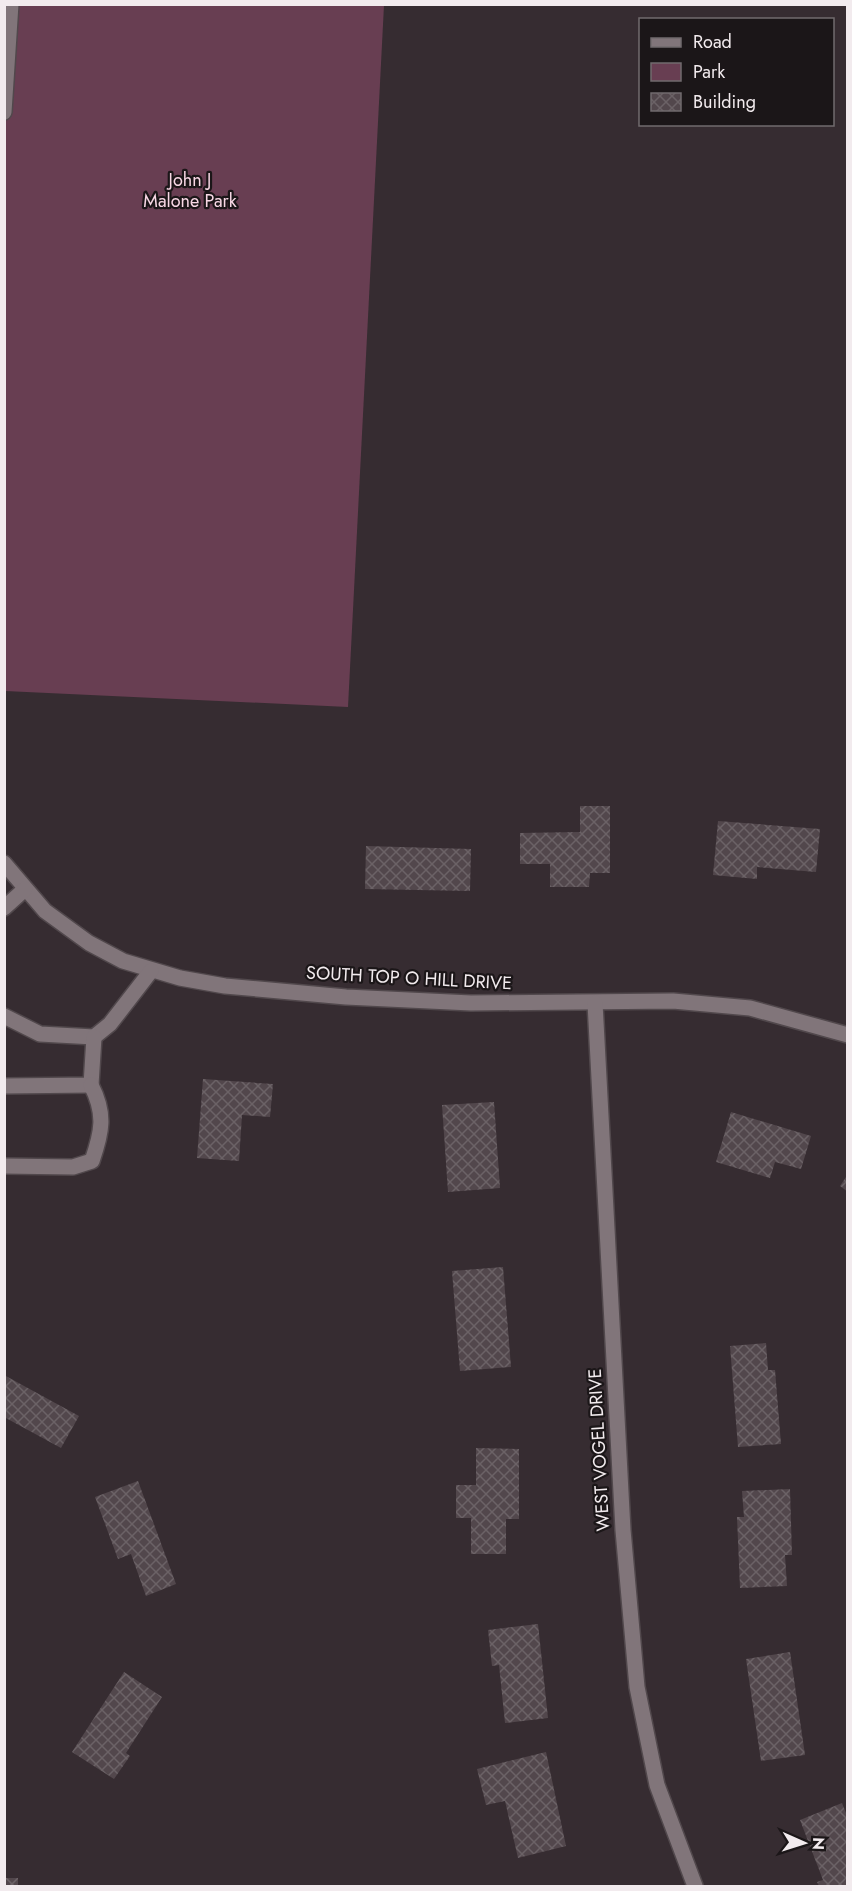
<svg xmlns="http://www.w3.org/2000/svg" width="852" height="1891" font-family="Jost,sans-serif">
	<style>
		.green { fill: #683e52 }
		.building { fill: url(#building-cross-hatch) }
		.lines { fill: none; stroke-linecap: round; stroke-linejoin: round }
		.minor-casing { stroke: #51484c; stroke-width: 18 }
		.minor { stroke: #81757a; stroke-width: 15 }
		.labels { text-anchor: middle; stroke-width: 4.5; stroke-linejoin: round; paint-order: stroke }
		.park-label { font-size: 18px; fill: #f8d7e5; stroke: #1b1618 }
		.street-label { font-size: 18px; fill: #f2ebee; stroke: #1b1618 }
	</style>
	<defs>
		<pattern id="building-cross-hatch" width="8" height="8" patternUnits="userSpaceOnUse" patternTransform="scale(1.5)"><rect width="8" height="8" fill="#52474c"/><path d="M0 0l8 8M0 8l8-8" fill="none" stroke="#6b6266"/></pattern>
	</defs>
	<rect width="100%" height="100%" fill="#362c31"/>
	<path class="green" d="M5 5H384L348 707 5 691Z"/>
	<g class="building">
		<path d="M580 806H610V873H590L589 887H550V864H520V833L580 832Z"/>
		<path d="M718 821 820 829 816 872 757 867V879L713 875Z"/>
		<path d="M366 846 471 849 470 891 365 889Z"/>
		<path d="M203 1079 273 1084 270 1117 242 1115 239 1161 197 1158Z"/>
		<path d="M494 1102 500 1188 448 1192 442 1105Z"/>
		<path d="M731 1112 811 1136 801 1169 775 1162 770 1178 716 1162Z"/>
		<path d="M848 1174V1192L840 1186Z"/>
		<path d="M503 1267 511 1367 460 1371 452 1271Z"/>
		<path d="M766 1343 768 1370H775L781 1444 738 1447 730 1346Z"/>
		<path d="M4 1375 79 1416 61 1448 4 1417Z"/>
		<path d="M476 1448 519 1449V1519H506V1554H471V1518H456V1485H476Z"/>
		<path d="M138 1481 176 1584 146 1596 131 1554 118 1559 95 1497Z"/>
		<path d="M790 1489 792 1555H785L787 1586 740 1588 737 1517H744L742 1491Z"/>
		<path d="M538 1624 548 1718 505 1723 499 1665 492 1666 488 1630Z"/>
		<path d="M790 1652 805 1755 761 1761 746 1659Z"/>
		<path d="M124 1672 162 1697 126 1753 130 1756 114 1779 72 1752Z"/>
		<path d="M546 1752 566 1846 518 1858 505 1801 486 1805 477 1769Z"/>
		<path d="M842 1803 848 1818V1886H819L817 1882 823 1880 800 1820Z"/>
		<rect x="4" y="1878" width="14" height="8"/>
	</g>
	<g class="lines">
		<g class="minor-casing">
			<g id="minor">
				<path d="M4 112 11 4"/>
				<path d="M4 863 45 911 89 943 123 961 180 978 225 986 346 997 471 1003 673 1001 750 1008 848 1035"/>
				<path d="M4 908 25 889"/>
				<path d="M595 1003 623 1530 637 1687 657 1785 695 1886"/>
				<path d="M4 1016 40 1034 94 1037 110 1024 151 971"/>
				<path d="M4 1086 91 1085 94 1037"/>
				<path d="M4 1166 73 1167 92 1161C102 1132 106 1114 91 1085"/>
			</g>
		</g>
		<use href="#minor" class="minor"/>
	</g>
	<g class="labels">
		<g class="park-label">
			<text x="190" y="186">John J<tspan x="190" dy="21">Malone Park</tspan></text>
		</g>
		<g class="street-label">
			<text transform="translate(409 978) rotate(3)" y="6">SOUTH TOP O HILL DRIVE</text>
			<text transform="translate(599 1450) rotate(-93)" y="6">WEST VOGEL DRIVE</text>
		</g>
	</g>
	<rect width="852" height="1891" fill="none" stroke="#f2ebee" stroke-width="12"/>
	<rect x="639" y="18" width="195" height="108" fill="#1b1618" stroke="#716b6e" stroke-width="1.5"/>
	<rect x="651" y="38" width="30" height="9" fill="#81757a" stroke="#716b6e" stroke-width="1.5"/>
	<text x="693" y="48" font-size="18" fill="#f2ebee">Road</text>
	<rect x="651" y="63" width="30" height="18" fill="#683e52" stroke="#716b6e" stroke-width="1.5"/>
	<text x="693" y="78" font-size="18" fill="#f2ebee">Park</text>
	<rect x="651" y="93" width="30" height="18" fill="url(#building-cross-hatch)" stroke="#716b6e" stroke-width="1.5"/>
	<text x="693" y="108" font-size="18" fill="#f2ebee">Building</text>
	<g transform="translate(804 1843) rotate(93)" stroke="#1b1618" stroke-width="4.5" paint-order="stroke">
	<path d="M0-4.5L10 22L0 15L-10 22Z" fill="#f2ebee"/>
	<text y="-9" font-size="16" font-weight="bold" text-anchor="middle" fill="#f2ebee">N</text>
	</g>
</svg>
